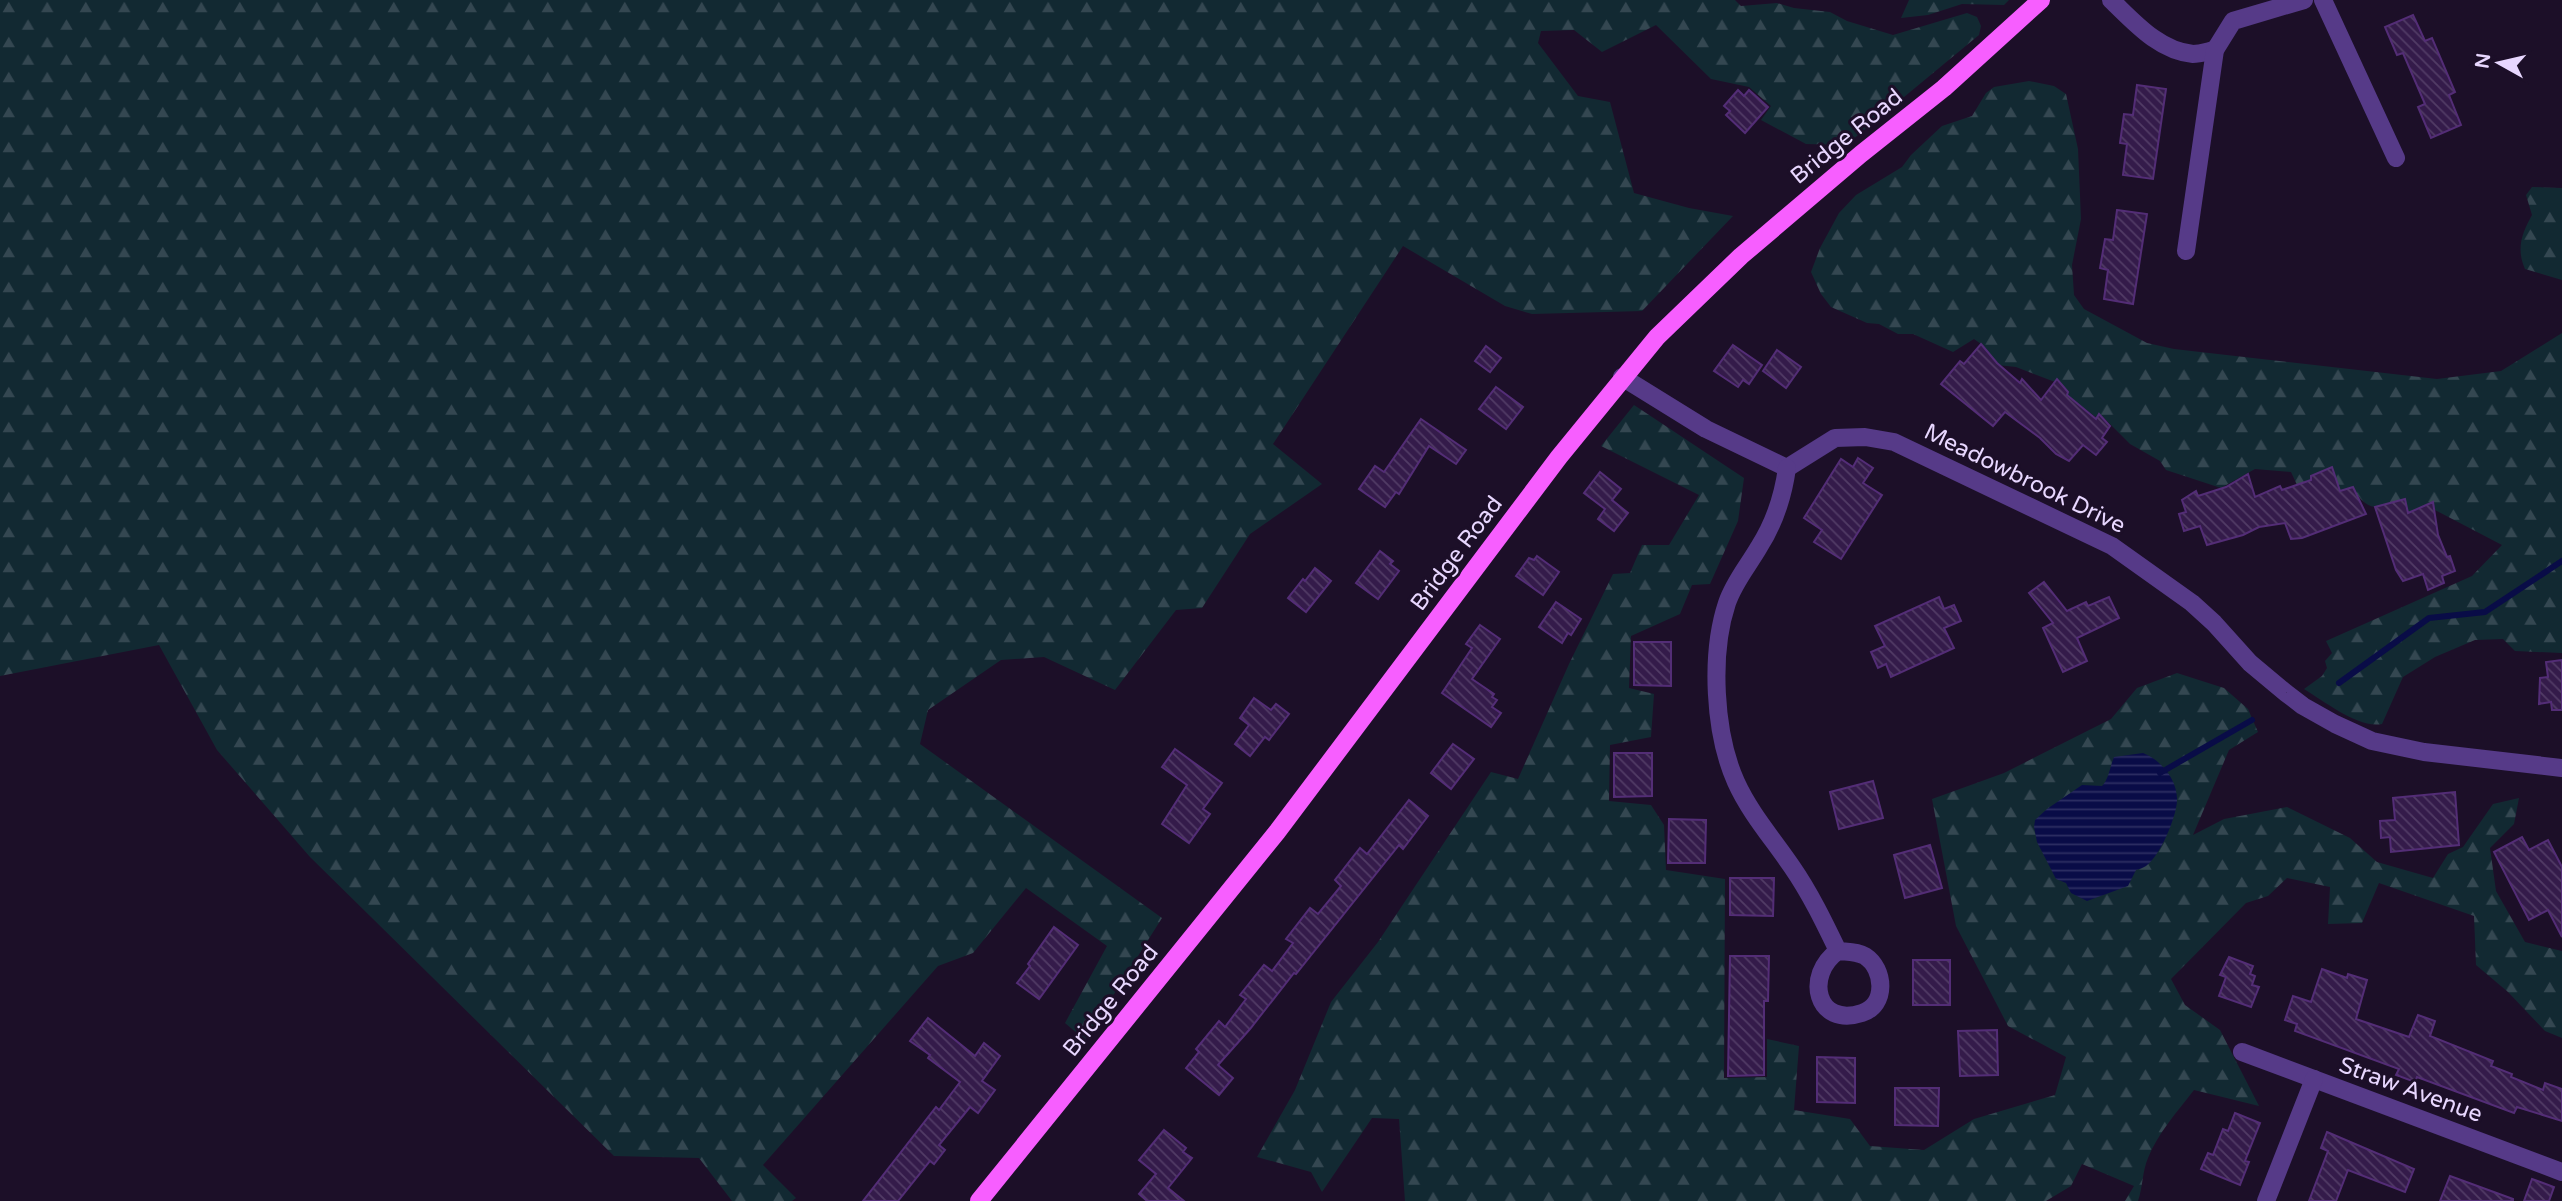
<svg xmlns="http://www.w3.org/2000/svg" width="2562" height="1201" font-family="'Varela Round',sans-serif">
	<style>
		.forest { fill: url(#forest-firs) }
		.water { fill: url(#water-rules) }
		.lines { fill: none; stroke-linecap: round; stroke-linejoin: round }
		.stream { stroke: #090c47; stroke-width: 6 }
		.building { fill: url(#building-back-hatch); stroke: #532d76; stroke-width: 2 }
		.minor { stroke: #563a88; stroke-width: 18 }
		.major { stroke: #f75eff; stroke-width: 18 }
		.labels { text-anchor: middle; stroke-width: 6; stroke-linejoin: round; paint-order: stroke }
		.street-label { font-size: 23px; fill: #e8d7ff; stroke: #1c0f28 }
	</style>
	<defs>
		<pattern id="forest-firs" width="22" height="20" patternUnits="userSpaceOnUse" patternTransform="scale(1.75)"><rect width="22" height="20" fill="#122932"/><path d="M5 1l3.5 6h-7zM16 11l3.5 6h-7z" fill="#344751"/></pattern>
		<pattern id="water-rules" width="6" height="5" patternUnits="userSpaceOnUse" patternTransform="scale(1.75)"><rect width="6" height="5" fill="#090c47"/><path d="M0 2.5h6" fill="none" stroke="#2d2f63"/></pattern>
		<pattern id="building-back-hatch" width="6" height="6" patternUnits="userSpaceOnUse" patternTransform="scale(1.75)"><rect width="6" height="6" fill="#341b4a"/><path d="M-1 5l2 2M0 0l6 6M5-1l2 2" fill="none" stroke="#513b65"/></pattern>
	</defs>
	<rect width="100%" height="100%" fill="#1c0f28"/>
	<g class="forest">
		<path d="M0 0H1735L1741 6 1777 3 1794 8 1830 12 1847 21 1893 35 1967 13 1977 17 1981 26 1979 35 1846 145 1806 144 1761 120 1771 106 1749 87 1711 79 1656 25 1602 52 1574 30 1541 31 1538 43 1578 96 1610 102 1634 193 1689 208 1733 216 1642 311 1532 314 1505 306 1403 246 1273 444 1322 484 1250 534 1202 608 1176 610 1115 690 1044 657 1001 660 928 710 920 744 1162 918 1085 1040 1065 1023 1107 946 1026 888 973 953 938 966 763 1165 796 1198 792 1201H732L699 1158 614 1156 310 857 217 750 159 645 0 676Z"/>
		<path d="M1909 0H2009L2004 5 1962 4 1928 15 1901 18Z"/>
		<path d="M2029 81 2054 86 2066 94 2078 149 2081 219 2072 265 2074 295 2084 309 2147 343 2174 349 2437 379 2501 371 2562 333V653L2515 651 2503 639 2475 640 2435 657 2403 677 2382 724C2359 729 2324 701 2304 689L2322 676 2327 668 2325 661 2332 653 2326 641 2472 576 2502 545 2435 510 2433 503 2408 513 2404 500C2381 510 2366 513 2353 487L2340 491 2332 467 2311 475V480L2297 485 2291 472 2255 469 2221 488 2166 470 2160 461 2130 444 2100 414 2097 418 2067 395 2068 392 2058 379 2055 382 2016 367 1997 365 1981 344 1974 339 1953 352 1913 334H1898L1879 324 1867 323 1831 307 1821 294 1811 272 1820 248 1839 213 1856 195 1902 167 1911 155 1942 126 1972 116 1986 93 1994 87Z"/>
		<path d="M2532 187 2562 188V280L2525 269C2516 249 2522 233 2532 215L2526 195Z"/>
		<path d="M1634 405 1744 478 1738 521 1710 584 1692 585 1680 614 1631 636 1629 688 1654 694 1651 737 1610 745 1609 801 1651 805 1664 825 1666 870 1725 879 1724 1078 1767 1077V1039L1799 1046 1794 1110 1850 1119 1870 1146 1924 1150 1974 1119 2055 1095 2066 1057 2008 1026 1956 926 1932 799 2004 773 2111 719 2137 688 2177 673 2224 688 2248 709 2258 732 2229 750 2193 835 2224 819 2287 807 2350 838 2377 862 2433 878 2448 854 2463 847 2493 804 2519 798 2514 824 2490 848 2496 891 2525 942 2562 951V1038L2545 1031 2508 992 2476 965 2474 916 2379 883 2362 923 2328 924 2330 887 2287 878 2268 896 2246 903 2171 979 2185 1005 2220 1030 2259 1106 2194 1090C2177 1112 2158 1133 2148 1158 2142 1172 2143 1187 2138 1201H2125L2134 1186 2082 1164 2071 1186 2046 1201H1405L1399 1119 1372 1118 1322 1192 1311 1172 1257 1157 1295 1090 1331 1002 1378 942 1491 772 1518 779 1569 664 1613 574 1630 573 1642 545H1669L1699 495 1601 446Z"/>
	</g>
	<path class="water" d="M2143 753C2161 760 2178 780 2177 801 2176 818 2160 856 2146 866 2143 868 2139 869 2136 870L2128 886 2087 901 2071 893 2066 883 2056 879 2037 842 2034 827 2035 820 2047 809 2082 785 2102 786C2109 779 2110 766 2114 757Z"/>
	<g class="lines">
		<g class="stream">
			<path d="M2339 683 2429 618 2485 612 2562 561"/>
			<path d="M2160 773 2252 720"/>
		</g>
	</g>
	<g class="building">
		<path d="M2413 15 2425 41 2432 38 2455 92 2449 95 2461 125 2431 138 2418 107 2425 104 2403 53 2397 55 2385 27Z"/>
		<path d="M2137 85 2166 89 2153 179 2123 175 2127 144 2120 143 2124 114 2133 115Z"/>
		<path d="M1738 90 1744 96 1749 90 1768 107 1745 133 1726 115 1730 111 1724 106Z"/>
		<path d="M2117 210 2147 214 2133 304 2104 299 2108 270 2100 268 2105 239 2113 240Z"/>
		<path d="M1981 344 1997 363 2020 383 2022 379 2041 400 2057 379 2068 392 2067 395 2096 419 2099 414 2110 426 2102 438 2107 442 2096 455 2083 445 2069 461 2056 454 2040 438 2005 412 1993 426 1941 384 1960 361 1964 364Z"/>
		<path d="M1733 345 1762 365 1749 384 1743 380 1738 387 1714 371Z"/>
		<path d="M1486 346 1501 358 1490 372 1475 361Z"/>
		<path d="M1777 350 1801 367 1786 388 1763 371Z"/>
		<path d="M1496 387 1523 407 1506 429 1479 409Z"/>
		<path d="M1421 419 1466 450 1456 464 1429 446 1399 494 1396 492 1385 507 1359 489 1375 466 1384 472Z"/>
		<path d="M1858 458 1873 468 1863 483 1882 495 1841 559 1814 542 1822 530 1804 518 1841 459 1853 467Z"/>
		<path d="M2332 467 2340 491 2353 487 2366 514 2302 538 2291 539 2285 523 2259 527 2243 535 2207 545 2200 526 2184 531 2179 514 2186 512 2182 500 2196 491 2198 496 2226 487 2248 474 2255 497 2280 486 2282 490 2311 480V476Z"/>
		<path d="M1600 472 1621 489 1612 500 1628 513 1614 531 1598 519 1605 509 1584 493Z"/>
		<path d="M2405 499 2408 513 2433 502 2438 535 2447 557 2450 556 2455 571 2442 576 2444 583 2428 590 2423 574 2403 581 2396 570 2375 507Z"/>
		<path d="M1380 551 1393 561 1390 564 1399 571 1378 599 1356 583Z"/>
		<path d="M1537 556 1559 572 1543 595 1516 576 1529 558 1534 560Z"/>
		<path d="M1315 568 1331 581 1306 612 1288 598 1303 579 1305 581Z"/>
		<path d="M2044 582 2067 611 2086 602 2088 606 2109 597 2119 618 2077 638 2087 661 2063 672 2043 628 2053 623 2029 593Z"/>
		<path d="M1939 597 1944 609 1954 605 1961 621 1944 628 1954 648 1891 677 1886 664 1878 668 1871 652 1885 646 1875 626Z"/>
		<path d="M1556 602 1581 619 1571 635 1568 633 1562 643 1539 627Z"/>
		<path d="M1480 625 1500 639 1472 679 1494 694 1492 697 1497 700 1492 707 1501 713 1491 727 1442 693 1472 648 1466 644Z"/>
		<path d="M1634 642H1671V686L1634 685Z"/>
		<path d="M2562 660V710H2552L2551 702 2539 704 2540 678 2548 677 2546 662Z"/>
		<path d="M1254 698 1271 710 1276 704 1289 714 1269 740 1265 737 1250 756 1235 744 1249 725 1240 718Z"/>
		<path d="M1453 744 1474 759 1451 789 1431 773Z"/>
		<path d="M1175 749 1222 783 1203 809 1210 814 1189 843 1162 824 1187 785 1162 767Z"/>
		<path d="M1614 753H1652V796L1614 797Z"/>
		<path d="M1873 781 1883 818 1839 829 1830 792Z"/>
		<path d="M2455 792 2459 845 2391 852 2390 837 2381 838 2380 821 2395 820 2393 798Z"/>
		<path d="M1409 800 1428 816 1403 849 1399 845 1296 974 1294 973 1250 1029 1218 1065 1233 1078 1219 1095 1186 1068 1199 1052 1196 1049 1219 1021 1225 1027 1246 999 1240 995 1264 965 1272 971 1293 943 1286 939 1310 908 1318 914 1341 886 1335 880 1360 848 1367 854Z"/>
		<path d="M1669 819 1706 820 1705 863H1668Z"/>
		<path d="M2522 837 2529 850 2548 840 2562 867V937L2548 910 2529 920 2494 852Z"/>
		<path d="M1930 845 1942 888 1905 898 1894 855Z"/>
		<path d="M1730 878H1774L1773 916 1730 915Z"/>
		<path d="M1054 927 1078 945 1039 999 1017 983 1030 966 1028 964Z"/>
		<path d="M1730 956H1769L1768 1001H1764V1075L1728 1076Z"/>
		<path d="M2229 957 2253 966 2250 974 2255 976 2252 985 2259 987 2251 1007 2219 996 2226 977 2220 975Z"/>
		<rect x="1913" y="960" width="37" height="45"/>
		<path d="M2322 969 2347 978 2348 974 2367 980 2356 1019 2409 1037 2418 1015 2435 1021 2430 1036 2493 1061 2491 1066 2512 1074 2511 1077 2543 1090 2545 1083 2562 1089V1121L2517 1107 2514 1113 2417 1077 2415 1082 2396 1075 2399 1069 2295 1031 2297 1024 2285 1020 2293 996 2311 1002Z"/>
		<path d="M928 1018 975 1056 984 1043 1000 1056 982 1081 995 1090 978 1113 970 1107 939 1145 945 1150 934 1164 930 1161 898 1201H863L936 1107 939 1110 960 1082 928 1058 930 1055 910 1041Z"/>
		<path d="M1997 1030 1998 1075 1960 1076 1958 1031Z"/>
		<path d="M1817 1057 1855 1058V1103L1817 1102Z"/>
		<path d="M1895 1088H1939L1938 1126 1895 1125Z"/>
		<path d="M2235 1113 2260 1123 2245 1161 2249 1162 2240 1185 2201 1169 2208 1153 2213 1155 2223 1129 2228 1131Z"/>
		<path d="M1164 1130 1186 1148 1183 1152 1192 1158 1168 1188 1184 1201H1147L1139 1194 1156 1174 1139 1160Z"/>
		<path d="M2327 1132 2414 1169 2405 1192 2348 1170 2336 1201H2309L2328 1151 2321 1148Z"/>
		<path d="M2450 1176 2513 1199V1201H2440Z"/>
		<path d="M2532 1179 2554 1187 2549 1201H2524Z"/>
	</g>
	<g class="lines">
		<g class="minor">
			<path d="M2111 0C2134 22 2159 51 2193 54 2200 54 2209 51 2215 50"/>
			<path d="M2323 0 2396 158"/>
			<path d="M2186 251 2215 50 2233 21 2304 0"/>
			<path d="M1622 377 1706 429 1787 468 1835 438 1865 437 1894 442 2112 546 2192 603 2214 623 2250 663 2286 693 2303 706 2335 724 2372 741 2424 752 2562 768"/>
			<path d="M1787 468C1783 497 1775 522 1759 547 1748 566 1734 582 1727 603 1710 654 1714 733 1736 782 1750 813 1773 839 1792 867 1810 893 1824 922 1838 951 1804 975 1816 1028 1862 1013 1887 1005 1885 969 1865 956 1856 951 1848 952 1838 951"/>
			<path d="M2242 1052 2562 1172"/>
			<path d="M2266 1201 2314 1079"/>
		</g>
		<path class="major" d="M979 1201 1277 832 1559 457 1657 337 1741 256 1861 154 1944 88 2041 0"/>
	</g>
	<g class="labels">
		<g class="street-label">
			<text transform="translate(1846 136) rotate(-39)" y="8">Bridge Road</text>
			<text transform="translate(2025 478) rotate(26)" y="8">Meadowbrook Drive</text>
			<text transform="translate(1456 553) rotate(-53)" y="8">Bridge Road</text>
			<text transform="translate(1110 1000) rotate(-51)" y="8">Bridge Road</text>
			<text transform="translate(2411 1089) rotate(20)" y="8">Straw Avenue</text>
		</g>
	</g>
	<g transform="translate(2499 63) rotate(278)" stroke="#1c0f28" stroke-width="5" paint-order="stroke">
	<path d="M0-5L12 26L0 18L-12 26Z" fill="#e8d7ff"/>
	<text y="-10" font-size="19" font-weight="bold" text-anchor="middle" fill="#e8d7ff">N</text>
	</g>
</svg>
